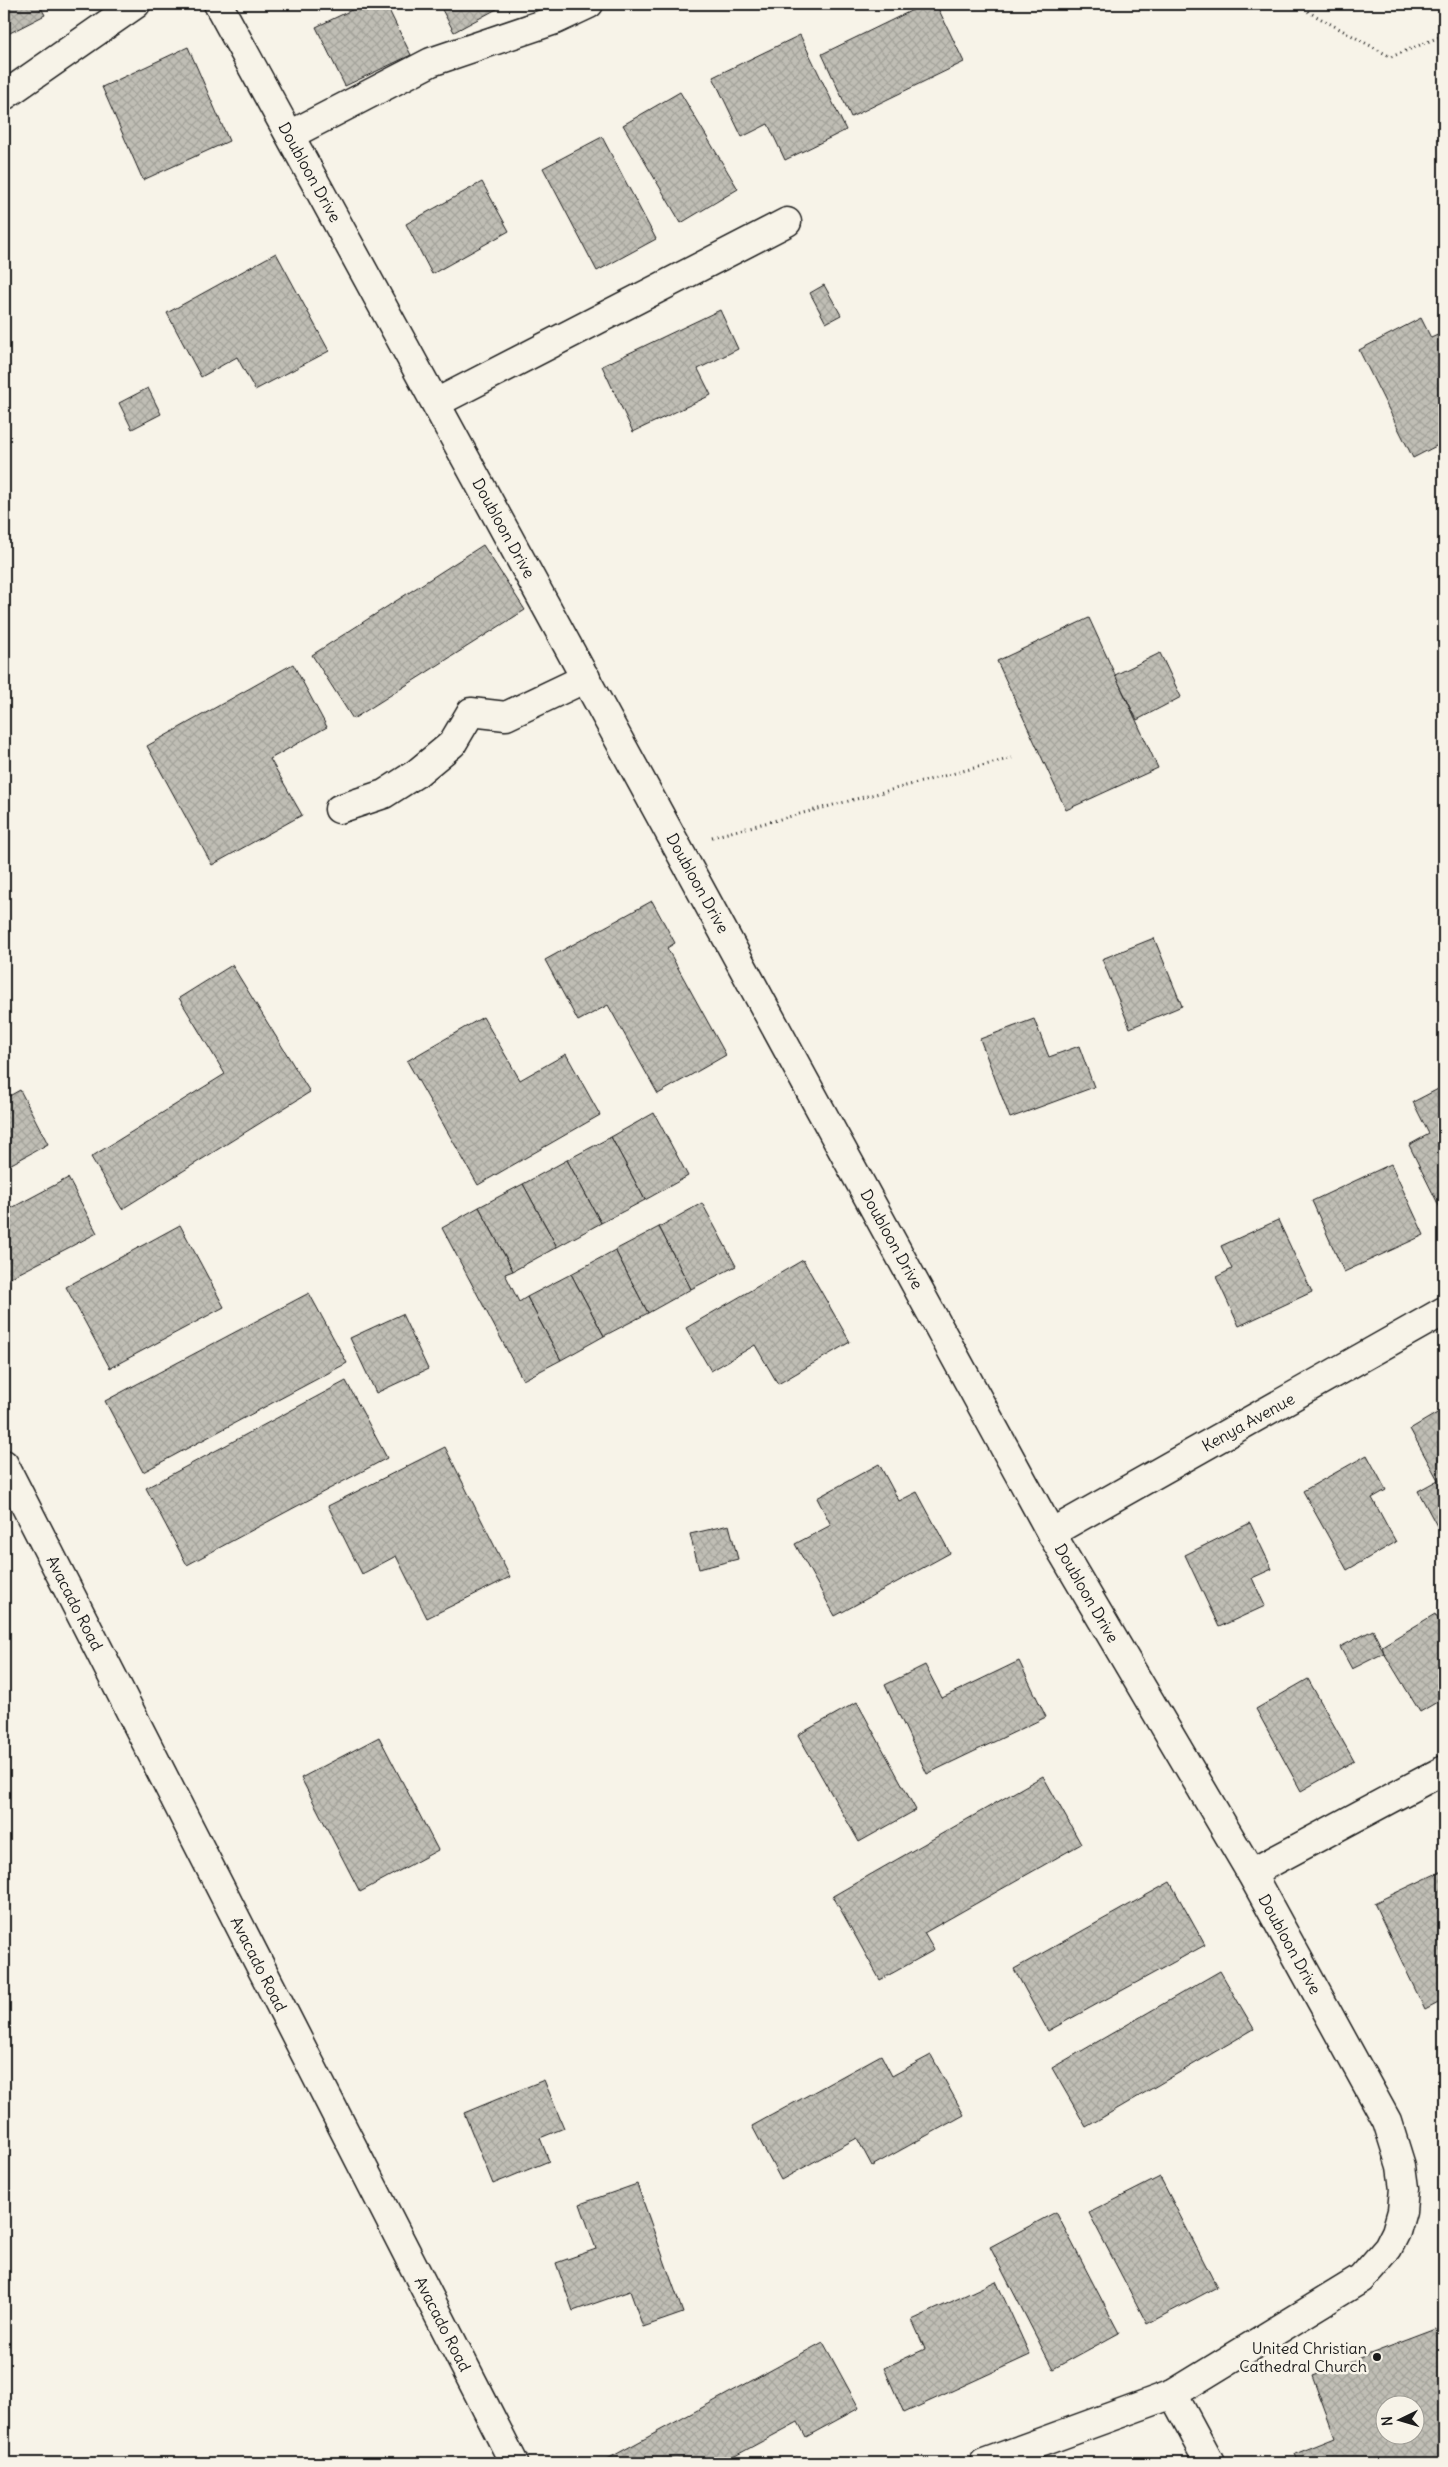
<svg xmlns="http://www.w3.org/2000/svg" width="1448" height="2467" font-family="Delius,sans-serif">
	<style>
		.building { fill: url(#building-cross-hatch); stroke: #1c1c1c; fill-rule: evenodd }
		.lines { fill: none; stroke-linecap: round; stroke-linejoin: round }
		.minor-casing { stroke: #1c1c1c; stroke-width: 31 }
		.path { stroke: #1c1c1c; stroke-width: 3; stroke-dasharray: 1 4; stroke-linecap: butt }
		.minor { stroke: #f7f3e8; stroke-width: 28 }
		.poi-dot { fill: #1c1c1c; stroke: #f7f3e8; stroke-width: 2 }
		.labels { text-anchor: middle; stroke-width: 5; stroke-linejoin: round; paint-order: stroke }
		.street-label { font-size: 16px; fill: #1c1c1c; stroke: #f7f3e8 }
		.poi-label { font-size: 16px; fill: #1c1c1c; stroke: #f7f3e8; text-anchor: end }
	</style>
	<defs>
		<pattern id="building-cross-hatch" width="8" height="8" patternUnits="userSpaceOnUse" patternTransform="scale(1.25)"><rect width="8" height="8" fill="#c0beb5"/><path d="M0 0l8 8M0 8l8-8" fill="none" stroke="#a4a39b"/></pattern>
	</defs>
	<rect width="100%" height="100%" fill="#f7f3e8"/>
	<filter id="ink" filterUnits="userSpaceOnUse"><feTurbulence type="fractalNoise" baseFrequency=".02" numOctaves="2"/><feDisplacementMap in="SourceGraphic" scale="10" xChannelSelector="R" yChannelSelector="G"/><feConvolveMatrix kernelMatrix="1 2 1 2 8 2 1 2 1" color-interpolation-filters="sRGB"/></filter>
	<g filter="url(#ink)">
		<g class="building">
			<path d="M4 4H39L45 15 4 36Z"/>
			<path d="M364 4H386L411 55 345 86 316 27Z"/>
			<path d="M439 4H506L454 32Z"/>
			<path d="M925 4H936L964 62 851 117 822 54Z"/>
			<path d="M800 35 846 130 785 160 768 124 742 137 713 77Z"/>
			<path d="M188 47 229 141 143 180 102 87Z"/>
			<path d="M680 92 738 189 681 223 623 125Z"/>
			<path d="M602 137 656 239 597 271 543 168Z"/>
			<path d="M482 182 509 231 432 274 406 224Z"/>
			<path d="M276 253 329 351 255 390 237 357 201 377 167 313Z"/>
			<path d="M824 285 841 315 826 323 810 293Z"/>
			<path d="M720 310 738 349 698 369 711 395 633 432 602 366Z"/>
			<path d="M1421 318 1431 338 1444 332V421L1442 422 1444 442 1413 458 1359 350Z"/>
			<path d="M148 388 161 414 132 429 119 403Z"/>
			<path d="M483 545 525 610 353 719 312 655Z"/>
			<path d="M1089 618 1158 768 1066 810 997 661Z"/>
			<path d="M1160 653 1181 697 1137 720 1115 675Z"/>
			<path d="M293 664 327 727 270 759 302 815 212 865 147 746Z"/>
			<path d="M652 901 675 943 667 948 726 1055 658 1094 608 1005 578 1021 545 960Z"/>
			<path d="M1154 938 1182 1006 1130 1028 1102 959Z"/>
			<path d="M232 965 310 1092 122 1209 91 1157 225 1074 179 998Z"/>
			<path d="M483 1017 520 1080 566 1054 600 1115 478 1185 407 1061Z"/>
			<path d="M1034 1019 1049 1057 1079 1046 1094 1087 1010 1118 980 1039Z"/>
			<path d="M1444 1086V1216L1409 1145 1429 1134 1413 1102Z"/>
			<path d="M20 1090 48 1144 4 1168V1099Z"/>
			<path d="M654 1113 688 1176 645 1200 611 1137Z"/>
			<path d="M611 1137 645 1200 601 1223 567 1160Z"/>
			<path d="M567 1160 601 1223 557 1247 523 1184Z"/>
			<path d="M1391 1164 1424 1235 1344 1272 1312 1201Z"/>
			<path d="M68 1178 97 1233 4 1281V1212Z"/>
			<path d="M523 1184 557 1247 513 1271 479 1207Z"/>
			<path d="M702 1203 736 1266 691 1289 659 1227Z"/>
			<path d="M479 1207 513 1271 505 1274 519 1302 527 1297 561 1360 523 1380 442 1228Z"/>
			<path d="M1278 1220 1312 1292 1239 1326 1216 1277 1232 1269 1221 1246Z"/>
			<path d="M180 1225 224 1307 110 1368 66 1287Z"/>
			<path d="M659 1227 691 1289 648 1313 615 1250Z"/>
			<path d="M615 1250 648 1313 604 1336 571 1274Z"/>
			<path d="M803 1260 850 1342 778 1384 755 1345 711 1371 686 1328Z"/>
			<path d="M571 1274 604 1336 561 1360 527 1297Z"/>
			<path d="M309 1293 347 1363 143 1472 105 1401Z"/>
			<path d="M402 1314 428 1369 376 1393 350 1338Z"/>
			<path d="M346 1381 387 1458 187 1565 146 1488Z"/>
			<path d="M1444 1409V1539L1418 1491 1438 1480 1410 1429Z"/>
			<path d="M445 1447 510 1577 427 1618 396 1556 362 1574 328 1506Z"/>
			<path d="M1367 1455 1386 1490 1372 1498 1396 1542 1347 1570 1303 1491Z"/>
			<path d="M879 1464 899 1501 917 1492 950 1553 835 1616 795 1544 831 1525 817 1498Z"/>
			<path d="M1250 1523 1272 1569 1252 1578 1265 1606 1219 1627 1185 1555Z"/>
			<path d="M729 1525 738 1559 699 1569 690 1534Z"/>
			<path d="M1435 1614 1444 1630V1698L1420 1712 1384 1653 1382 1646Z"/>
			<path d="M1373 1630 1384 1653 1352 1669 1340 1647Z"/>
			<path d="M1019 1661 1046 1717 927 1774 885 1685 925 1665 942 1698Z"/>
			<path d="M1308 1679 1354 1761 1301 1791 1256 1709Z"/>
			<path d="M857 1702 916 1810 859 1842 798 1735Z"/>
			<path d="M379 1737 438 1850 360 1892 301 1778Z"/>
			<path d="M1043 1776 1081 1844 924 1933 934 1950 880 1980 833 1896Z"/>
			<path d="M1444 1870V2000L1425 2010 1374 1903Z"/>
			<path d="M1170 1882 1205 1945 1048 2031 1014 1969Z"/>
			<path d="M1220 1971 1254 2029 1086 2127 1052 2068Z"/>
			<path d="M881 2055 892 2076 931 2055 964 2115 872 2166 857 2138 781 2180 752 2126Z"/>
			<path d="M544 2080 564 2128 540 2138 549 2161 493 2184 464 2113Z"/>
			<path d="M1160 2177 1217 2287 1147 2324 1089 2213Z"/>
			<path d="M637 2184 683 2313 643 2327 630 2291 573 2311 556 2263 596 2249 580 2204Z"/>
			<path d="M1056 2212 1119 2333 1053 2369 990 2247Z"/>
			<path d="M996 2281 1030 2355 904 2413 884 2368 925 2349 912 2320Z"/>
			<path d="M1444 2326V2463H1299L1295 2454 1335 2438 1312 2376ZM1386 2404H1416V2434H1386Z"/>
			<path d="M823 2342 859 2408 806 2437 798 2422 722 2463H600Z"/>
		</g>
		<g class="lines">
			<g class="minor-casing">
				<g id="minor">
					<path d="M218 4 1051 1533 1251 1873 1387 2121 1401 2166 1404 2188 1402 2211 1396 2232 1388 2248 1361 2279 1173 2394 984 2463"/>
					<path d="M4 96 136 4"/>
					<path d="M290 135 431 62 555 20 589 4"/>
					<path d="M436 403 787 222"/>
					<path d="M339 809 384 794 417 773 452 744 471 712 506 716 586 678"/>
					<path d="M4 1464 514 2463"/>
					<path d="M1051 1533 1444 1311"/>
					<path d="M1251 1873 1444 1770"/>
					<path d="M1173 2394 1210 2463"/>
				</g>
			</g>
			<g class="path">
				<path d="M1302 4 1305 10 1391 57 1444 35"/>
				<path d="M712 837 1012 758"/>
			</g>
			<use href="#minor" class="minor"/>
		</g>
	</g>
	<circle class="poi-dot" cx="1377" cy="2357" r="5"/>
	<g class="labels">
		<g class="street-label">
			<text transform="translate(310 172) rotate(61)" y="6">Doubloon Drive</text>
			<text transform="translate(504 528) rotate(61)" y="6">Doubloon Drive</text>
			<text transform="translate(698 883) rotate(61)" y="6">Doubloon Drive</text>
			<text transform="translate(892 1239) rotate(61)" y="6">Doubloon Drive</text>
			<text transform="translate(1248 1422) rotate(-29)" y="6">Kenya Avenue</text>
			<text transform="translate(1087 1593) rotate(60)" y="6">Doubloon Drive</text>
			<text transform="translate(75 1603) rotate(63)" y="6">Avacado Road</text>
			<text transform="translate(1290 1944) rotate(61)" y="6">Doubloon Drive</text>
			<text transform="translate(259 1964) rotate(63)" y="6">Avacado Road</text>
			<text transform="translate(443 2324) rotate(63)" y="6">Avacado Road</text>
		</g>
		<g class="poi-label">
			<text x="1367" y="2354">United Christian<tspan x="1367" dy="18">Cathedral Church</tspan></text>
		</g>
	</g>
	<rect width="1448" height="2467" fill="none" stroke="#f7f3e8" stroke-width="20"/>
	<rect x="10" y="10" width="1428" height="2447" fill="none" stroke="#1c1c1c" stroke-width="2" filter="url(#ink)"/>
	<g transform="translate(1400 2420) rotate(265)"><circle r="24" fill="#f7f3e8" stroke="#9f9d96"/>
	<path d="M0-4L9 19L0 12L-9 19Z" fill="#1c1c1c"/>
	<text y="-8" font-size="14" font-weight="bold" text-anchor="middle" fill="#1c1c1c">N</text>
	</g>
</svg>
